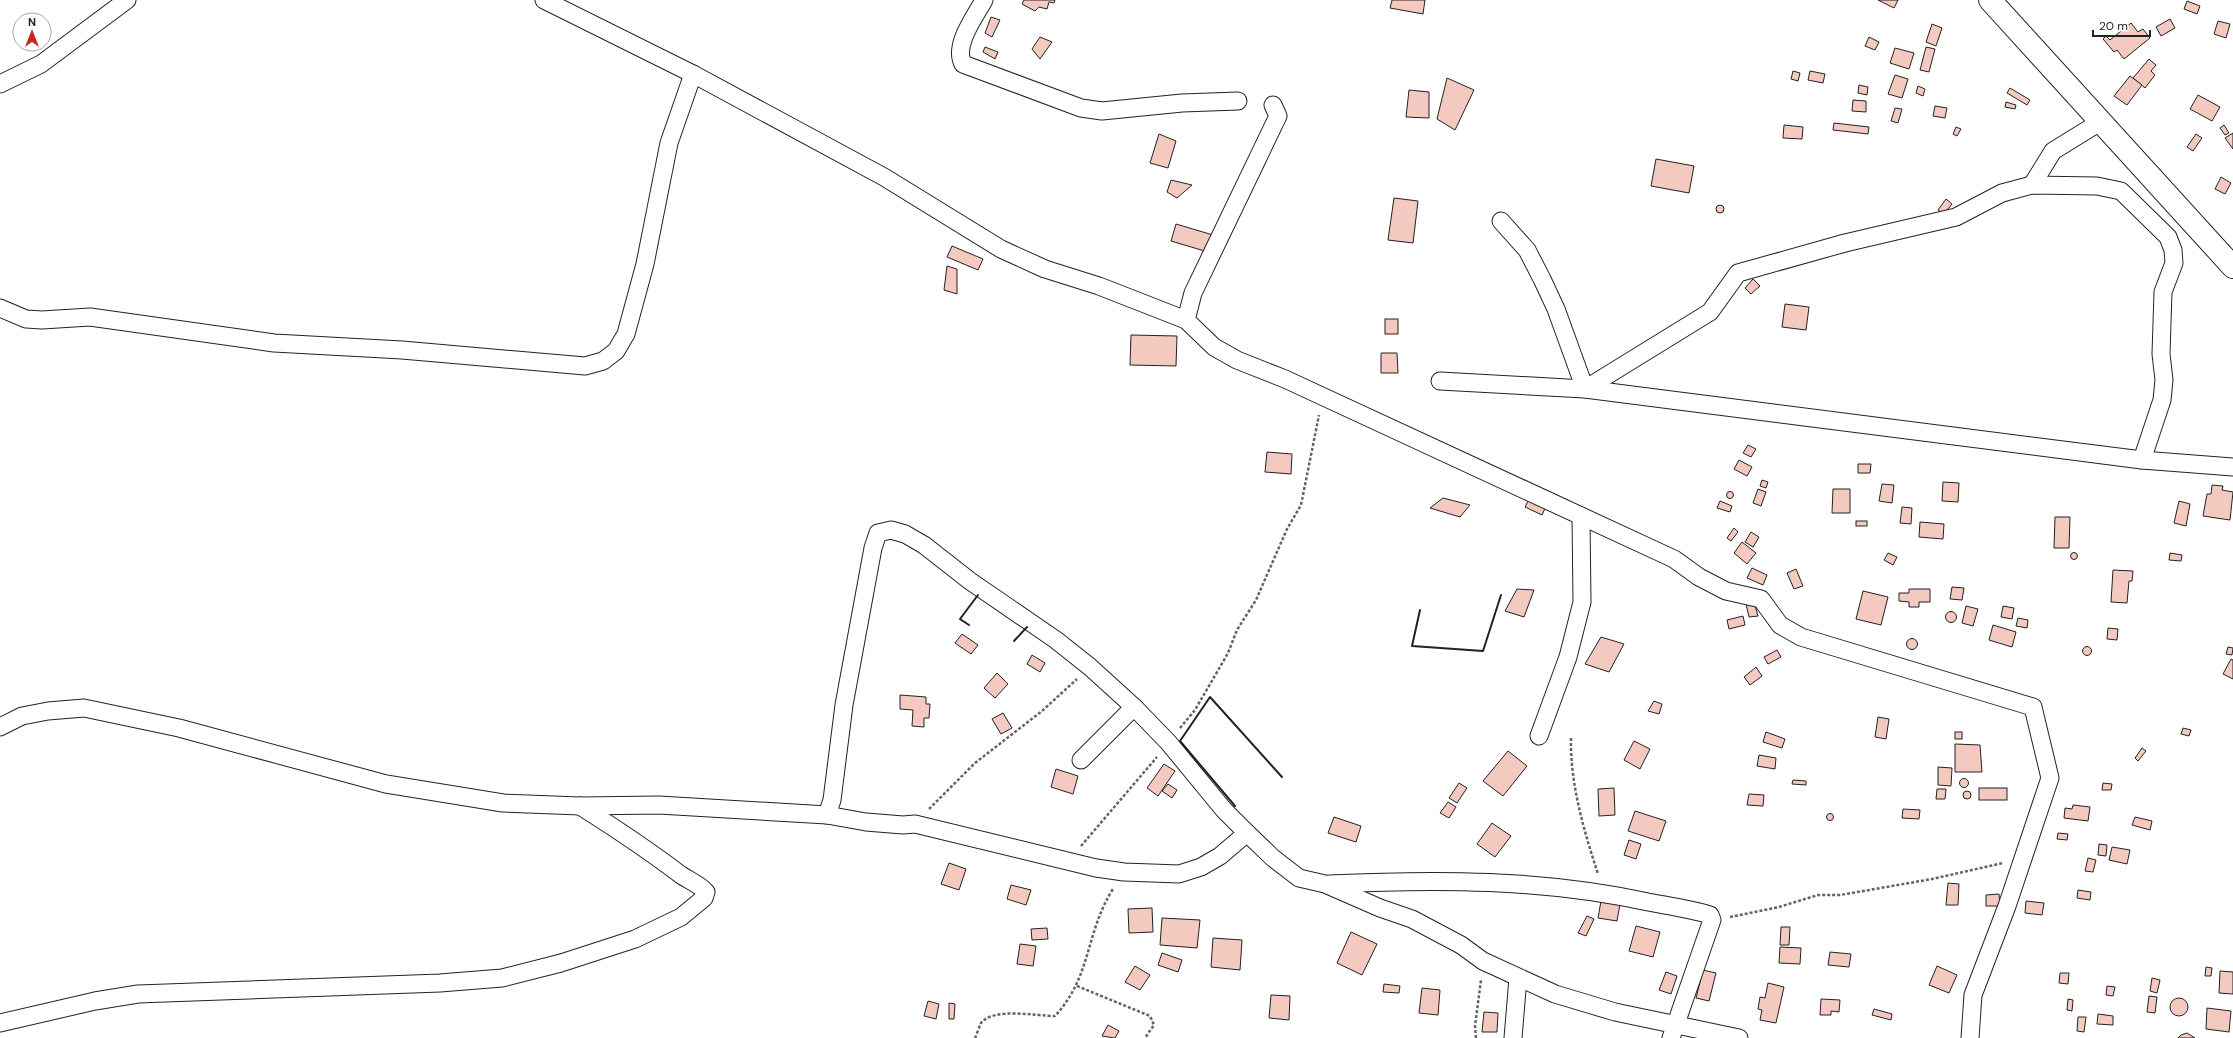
<svg xmlns="http://www.w3.org/2000/svg" width="2233" height="1038" font-family="'DM Sans',sans-serif">
	<style>
		.building { fill: #f3c9c0; stroke: #222 }
		.lines { fill: none; stroke-linecap: round; stroke-linejoin: round }
		.minor-casing { stroke: #222; stroke-width: 19 }
		.secondary-casing { stroke: #222; stroke-width: 24 }
		.path { stroke: #646464; stroke-width: 2.5; stroke-dasharray: 3 2; stroke-linecap: butt }
		.minor { stroke: #fff; stroke-width: 17 }
		.secondary { stroke: #fff; stroke-width: 22 }
		.wall { stroke: #222; stroke-width: 2 }
	</style>
	<rect width="100%" height="100%" fill="#fff"/>
	<g class="building">
		<path d="M1055 0 1054 3 1049 2 1047 9 1039 7 1035 11 1022 4 1024 0Z"/>
		<path d="M1392 0H1425L1423 14 1390 8Z"/>
		<path d="M1878 0H1898L1894 8Z"/>
		<path d="M2187 1 2200 6 2197 14 2184 9Z"/>
		<path d="M991 17 1000 20 992 37 985 33Z"/>
		<path d="M2170 19 2175 28 2161 36 2156 27Z"/>
		<path d="M2218 21 2230 24 2226 38 2214 34Z"/>
		<path d="M2131 23 2138 32 2143 29 2150 38 2124 59 2117 50 2114 52 2103 39 2106 36 2110 40Z"/>
		<path d="M1932 24 1942 28 1936 46 1926 42Z"/>
		<path d="M1040 37 1052 42 1040 59 1032 49Z"/>
		<path d="M1869 37 1879 42 1875 50 1865 46Z"/>
		<path d="M985 47 998 52 995 59 983 52Z"/>
		<path d="M1926 47 1935 49 1929 72 1920 70Z"/>
		<path d="M1895 48 1914 53 1909 69 1890 63Z"/>
		<path d="M2149 59 2156 65 2151 71 2155 75 2145 88 2133 78Z"/>
		<path d="M1793 71 1800 73 1798 81 1791 79Z"/>
		<path d="M1810 71 1825 74 1823 83 1808 80Z"/>
		<path d="M1895 75 1908 79 1902 98 1888 94Z"/>
		<path d="M2130 76 2142 85 2127 105 2114 96Z"/>
		<path d="M1447 78 1474 90 1455 130 1437 119Z"/>
		<path d="M1859 85 1868 87 1867 95 1858 93Z"/>
		<path d="M1918 86 1925 89 1923 96 1916 93Z"/>
		<path d="M2010 88 2030 100 2027 105 2007 93Z"/>
		<path d="M1409 90 1429 92V118L1406 117Z"/>
		<path d="M2198 95 2220 107 2212 121 2190 109Z"/>
		<path d="M1853 100 1866 101V112L1852 111Z"/>
		<path d="M2006 102 2016 105 2015 109 2005 107Z"/>
		<path d="M1935 106 1947 108 1945 118 1933 116Z"/>
		<path d="M1895 108 1902 109 1898 123 1891 121Z"/>
		<path d="M1834 123 1869 127 1868 134 1833 130Z"/>
		<path d="M1784 125 1803 127 1802 139 1783 138Z"/>
		<path d="M2224 125 2229 133 2225 135 2220 128Z"/>
		<path d="M1956 127 1961 129 1957 136 1953 134Z"/>
		<path d="M2233 133V149L2225 138Z"/>
		<path d="M1159 134 1176 141 1168 168 1150 163Z"/>
		<path d="M2196 134 2202 138 2193 151 2187 147Z"/>
		<path d="M1656 159 1694 166 1689 193 1651 186Z"/>
		<path d="M2221 177 2231 183 2225 194 2215 189Z"/>
		<path d="M1171 180 1192 185 1177 198 1167 192Z"/>
		<path d="M1394 198 1418 201 1413 243 1388 240Z"/>
		<path d="M1946 199 1952 204 1944 214 1938 210Z"/>
		<circle cx="1720" cy="209" r="4"/>
		<path d="M1176 224 1213 235 1208 252 1171 241Z"/>
		<path d="M952 246 983 259 978 270 947 257Z"/>
		<path d="M947 266 957 269V294L944 290Z"/>
		<path d="M1753 279 1760 286 1751 294 1745 288Z"/>
		<path d="M1785 304 1809 307 1806 330 1782 327Z"/>
		<rect x="1385" y="319" width="13" height="15"/>
		<path d="M1131 335 1177 336 1176 366 1130 365Z"/>
		<path d="M1381 353H1397L1398 373H1381Z"/>
		<path d="M1748 445 1756 449 1751 457 1743 453Z"/>
		<path d="M1267 452 1292 454 1291 474 1265 472Z"/>
		<path d="M1739 460 1752 467 1747 476 1734 469Z"/>
		<path d="M1858 464H1871L1870 473H1858Z"/>
		<path d="M1762 480 1768 482 1766 488 1760 486Z"/>
		<path d="M1943 482 1959 483 1958 502 1942 501Z"/>
		<path d="M1882 484 1894 485 1892 503 1879 501Z"/>
		<path d="M2212 485 2223 486 2222 490 2233 492 2230 520 2203 516 2207 494H2211Z"/>
		<path d="M1758 489 1766 492 1761 506 1753 503Z"/>
		<path d="M1833 489H1850V513H1832Z"/>
		<circle cx="1730" cy="495" r="3.5"/>
		<path d="M1443 498 1470 505 1460 517 1430 508Z"/>
		<path d="M1529 499 1546 506 1542 515 1525 507Z"/>
		<path d="M1720 501 1732 506 1730 512 1717 508Z"/>
		<path d="M2179 501 2190 504 2186 526 2174 523Z"/>
		<path d="M1902 507 1912 508 1911 524 1900 523Z"/>
		<path d="M2055 517H2070L2069 548H2054Z"/>
		<rect x="1856" y="521" width="11" height="5"/>
		<path d="M1920 522 1944 524 1943 539 1919 537Z"/>
		<path d="M1734 528 1738 532 1731 541 1727 538Z"/>
		<path d="M1751 532 1759 537 1753 547 1745 542Z"/>
		<path d="M1742 542 1756 553 1747 564 1734 553Z"/>
		<circle cx="2074" cy="556" r="3.5"/>
		<path d="M1888 553 1897 557 1893 565 1884 560Z"/>
		<path d="M2170 553 2182 555 2181 561 2169 560Z"/>
		<path d="M1752 568 1767 575 1763 585 1747 578Z"/>
		<path d="M1796 569 1803 586 1794 589 1787 573Z"/>
		<path d="M2113 570 2133 571 2132 581H2129L2127 603 2111 602Z"/>
		<path d="M1952 587 1964 588 1962 600 1950 599Z"/>
		<path d="M1517 589 1534 590 1524 617 1505 611Z"/>
		<path d="M1909 589H1930V602H1919V607H1909V602L1899 601V593H1909Z"/>
		<path d="M1863 591 1888 597 1881 625 1856 619Z"/>
		<path d="M1754 602 1758 616 1749 617 1746 604Z"/>
		<path d="M1966 606 1978 609 1973 626 1962 623Z"/>
		<path d="M2003 606 2014 608 2012 619 2001 617Z"/>
		<circle cx="1951" cy="617" r="5.5"/>
		<path d="M1743 616 1745 625 1729 629 1727 620Z"/>
		<path d="M2018 618 2028 620 2027 628 2016 626Z"/>
		<path d="M1993 625 2016 632 2012 647 1989 640Z"/>
		<path d="M2108 628 2118 629 2117 640 2107 639Z"/>
		<path d="M962 634 978 645 971 654 955 643Z"/>
		<path d="M1601 637 1624 644 1609 672 1585 664Z"/>
		<circle cx="1912" cy="644" r="5.5"/>
		<circle cx="2087" cy="651" r="4.5"/>
		<path d="M2228 647 2233 648 2232 655 2226 654Z"/>
		<path d="M1777 650 1781 657 1768 664 1764 657Z"/>
		<path d="M1032 655 1045 663 1040 672 1027 664Z"/>
		<path d="M2231 659 2233 660V679L2223 674Z"/>
		<path d="M1756 667 1762 676 1750 685 1744 677Z"/>
		<path d="M997 673 1008 684 995 698 984 688Z"/>
		<path d="M900 695 926 697V704H930L929 718H924V727L912 726 913 710 900 709Z"/>
		<path d="M1654 701 1662 704 1659 714 1648 711Z"/>
		<path d="M1003 713 1012 728 1001 734 992 719Z"/>
		<path d="M1878 717 1889 719 1886 739 1875 737Z"/>
		<path d="M2183 728 2191 730 2189 736 2181 734Z"/>
		<path d="M1766 732 1785 739 1782 748 1763 742Z"/>
		<rect x="1955" y="732" width="7" height="7"/>
		<path d="M1634 741 1650 749 1640 769 1624 760Z"/>
		<path d="M1955 744 1980 745 1982 772H1955Z"/>
		<path d="M2142 748 2146 751 2138 761 2135 758Z"/>
		<path d="M1508 751 1527 766 1503 796 1483 781Z"/>
		<path d="M1759 755 1776 758 1775 769 1757 766Z"/>
		<path d="M1164 764 1175 771 1158 796 1147 788Z"/>
		<path d="M1938 767 1952 768 1951 786 1938 785Z"/>
		<path d="M1056 769 1078 776 1073 794 1051 787Z"/>
		<circle cx="1964" cy="783" r="4.5"/>
		<path d="M1793 780 1806 781V785L1792 784Z"/>
		<path d="M1459 783 1467 788 1457 803 1449 798Z"/>
		<path d="M2103 783 2112 784 2111 790H2102Z"/>
		<path d="M1168 784 1177 790 1172 798 1162 791Z"/>
		<path d="M1614 788 1615 815 1599 816 1598 789Z"/>
		<rect x="1979" y="788" width="28" height="12"/>
		<path d="M1937 789H1946L1945 799H1936Z"/>
		<circle cx="1967" cy="795" r="4"/>
		<path d="M1749 794 1764 795 1763 806 1747 805Z"/>
		<path d="M1448 802 1456 807 1449 818 1440 813Z"/>
		<path d="M2073 805 2090 807 2088 821 2064 818 2065 808 2072 809Z"/>
		<path d="M1903 809 1920 810 1919 819 1902 818Z"/>
		<path d="M1635 811 1666 821 1659 841 1628 831Z"/>
		<circle cx="1830" cy="817" r="3.5"/>
		<path d="M1334 817 1361 826 1356 842 1328 833Z"/>
		<path d="M2135 817 2152 821 2150 830 2132 825Z"/>
		<path d="M1492 823 1511 836 1495 857 1477 844Z"/>
		<path d="M2058 833 2068 834 2067 840 2057 839Z"/>
		<path d="M1629 840 1641 844 1636 859 1624 855Z"/>
		<path d="M2099 844 2107 845 2106 856 2098 855Z"/>
		<path d="M2112 847 2130 850 2127 864 2109 860Z"/>
		<path d="M2088 858 2096 860 2093 872 2085 871Z"/>
		<path d="M949 863 966 869 959 890 941 884Z"/>
		<path d="M1948 883 1959 884 1958 905H1946Z"/>
		<path d="M1011 885 1031 890 1026 905 1007 899Z"/>
		<path d="M2078 890 2091 892 2090 900 2077 898Z"/>
		<path d="M1999 894 2000 906H1986V895Z"/>
		<path d="M1601 901 1620 904 1617 921 1598 918Z"/>
		<path d="M2026 901 2044 903 2042 915 2025 913Z"/>
		<path d="M1152 908 1153 932 1129 933 1128 909Z"/>
		<path d="M1587 916 1594 919 1586 936 1578 933Z"/>
		<path d="M1162 918 1200 920 1197 948 1160 945Z"/>
		<path d="M1636 926 1660 932 1653 957 1629 951Z"/>
		<path d="M1781 927H1790L1789 945H1780Z"/>
		<path d="M1047 928 1048 939 1032 940 1031 929Z"/>
		<path d="M1351 932 1377 944 1362 975 1337 963Z"/>
		<path d="M1213 938 1242 940 1240 970 1211 967Z"/>
		<path d="M1020 944 1036 946 1033 966 1017 964Z"/>
		<path d="M1780 947 1801 948 1800 964 1779 963Z"/>
		<path d="M1830 952 1851 954 1849 967 1828 965Z"/>
		<path d="M1162 953 1182 960 1178 972 1158 965Z"/>
		<path d="M1135 966 1150 975 1140 990 1125 982Z"/>
		<path d="M1937 966 1957 975 1949 993 1929 985Z"/>
		<path d="M2206 967 2212 968 2211 976H2205Z"/>
		<path d="M1703 970 1716 973 1709 1001 1696 998Z"/>
		<path d="M2220 971 2233 972V994L2219 993Z"/>
		<path d="M1666 972 1677 976 1671 994 1659 990Z"/>
		<path d="M2060 973H2069L2068 984 2059 983Z"/>
		<path d="M2152 978 2160 980 2157 993 2150 991Z"/>
		<path d="M1768 983 1784 987 1776 1023 1760 1020 1762 1010 1758 1009 1760 997 1765 998Z"/>
		<path d="M1384 984 1400 986 1399 993 1383 992Z"/>
		<path d="M2107 986 2115 987 2113 996 2106 995Z"/>
		<path d="M1422 988 1440 990 1438 1015 1419 1013Z"/>
		<path d="M1271 995 1290 996 1289 1020 1269 1018Z"/>
		<path d="M2149 996 2157 997 2155 1013 2147 1012Z"/>
		<circle cx="2179" cy="1007" r="9"/>
		<path d="M1821 999 1840 1000 1839 1012 1831 1011V1015H1820Z"/>
		<path d="M2068 999 2073 1000 2072 1011 2067 1010Z"/>
		<path d="M928 1001 939 1004 936 1019 924 1016Z"/>
		<path d="M949 1003 955 1004 954 1019H949Z"/>
		<path d="M2207 1008 2231 1011 2229 1032 2206 1029Z"/>
		<path d="M1874 1009 1892 1014 1891 1020 1872 1015Z"/>
		<path d="M1484 1012 1498 1013 1497 1032H1482Z"/>
		<path d="M2098 1014 2113 1016V1025L2097 1024Z"/>
		<path d="M2078 1017H2086L2084 1032 2077 1031Z"/>
		<path d="M1108 1025 1119 1031 1115 1038 1102 1036Z"/>
		<path d="M2187 1033 2195 1038H2178L2181 1035Z"/>
	</g>
	<g class="lines">
		<g class="minor-casing">
			<g id="minor">
				<path d="M544 0 693 74 884 177 1001 249 1045 269 1099 286 1186 320"/>
				<path d="M984 0C975 17 953 45 963 64L1081 108 1102 111 1182 103 1238 101"/>
				<path d="M0 84 41 64 127 0"/>
				<path d="M1273 105 1278 116 1193 293 1186 320 1214 347 1237 360 1285 379 1674 559 1699 577 1726 591 1761 599 1780 625 1801 637 2033 707 2050 778 2007 906 1973 995 1970 1038"/>
				<path d="M2032 185 2053 151 2100 122"/>
				<path d="M1501 221 1527 250 1542 279 1556 309 1585 389 1710 312 1738 273 1845 243 1956 217 2002 193 2032 185 2097 186 2121 191 2168 237 2173 250 2174 263 2163 292 2161 354 2164 380 2162 400 2142 460"/>
				<path d="M0 308 26 319 42 320 90 317 274 343 402 350 585 366 603 361 616 351 626 334 645 264 669 143 693 74"/>
				<path d="M1440 381 1585 389 2142 460 2233 467"/>
				<path d="M0 727 22 716 48 711 84 708 179 728 386 784 503 803 580 806 659 805 827 815 866 822 903 825 915 824 1096 868 1124 872 1179 874 1201 867 1220 856 1247 833"/>
				<path d="M1539 736 1568 657 1582 602 1581 516"/>
				<path d="M1081 760 1134 707"/>
				<path d="M827 815 832 800 844 705 873 548 878 533 891 530 905 534 924 545 970 581 1056 640 1090 667 1134 707 1168 742 1224 810 1247 833 1273 858 1299 878 1325 884 1380 908 1412 919 1461 945 1483 961 1555 994 1615 1012 1739 1038"/>
				<path d="M1329 884C1437 879 1543 879 1648 902 1669 906 1691 909 1710 915L1712 920 1671 1038"/>
				<path d="M0 1023 95 1001 138 994 440 983 502 978 561 963 635 939 681 917 704 898 706 892C699 884 690 881 681 875 648 850 615 828 580 806"/>
				<path d="M1513 1038 1518 978"/>
			</g>
		</g>
		<g class="secondary-casing">
			<path id="secondary" d="M1990 0 2233 267"/>
		</g>
		<g class="path">
			<path d="M1180 728 1195 710 1228 653 1237 630 1256 600 1287 529 1301 505 1319 415"/>
			<path d="M1571 738C1570 784 1584 831 1598 874"/>
			<path d="M929 809 975 763 1042 711 1077 679"/>
			<path d="M1081 846 1157 757"/>
			<path d="M1730 917 1779 907 1818 895H1840L1875 889 1932 879 2003 863"/>
			<path d="M1077 986 1150 1016 1154 1025 1145 1038"/>
			<path d="M975 1038C977 1034 979 1027 981 1023 994 1007 1036 1016 1055 1016 1092 976 1085 933 1113 889"/>
			<path d="M1476 1038 1475 1026 1481 980"/>
		</g>
		<use href="#minor" class="minor"/>
		<use href="#secondary" class="secondary"/>
		<g class="wall">
			<path d="M1420 610 1412 646 1483 651 1501 595"/>
			<path d="M969 625 960 619 978 595"/>
			<path d="M1014 641 1027 627"/>
			<path d="M1235 806 1180 741 1210 697 1282 777"/>
		</g>
	</g>
	<g transform="translate(32 32)"><circle r="19" fill="#ffffff" stroke="#a7a7a7"/>
	<path d="M0-3L7 15L0 10L-7 15Z" fill="#c62828"/>
	<text y="-6" font-size="11" font-weight="bold" text-anchor="middle" fill="#222222">N</text>
	</g>
	<path d="M2093 30v6h57v-6" fill="none" stroke="#222222" stroke-width="2"/>
	<text x="2099" y="30" font-size="12" fill="#222222" stroke="#ffffff" stroke-width="3" paint-order="stroke">20 m</text>
</svg>
